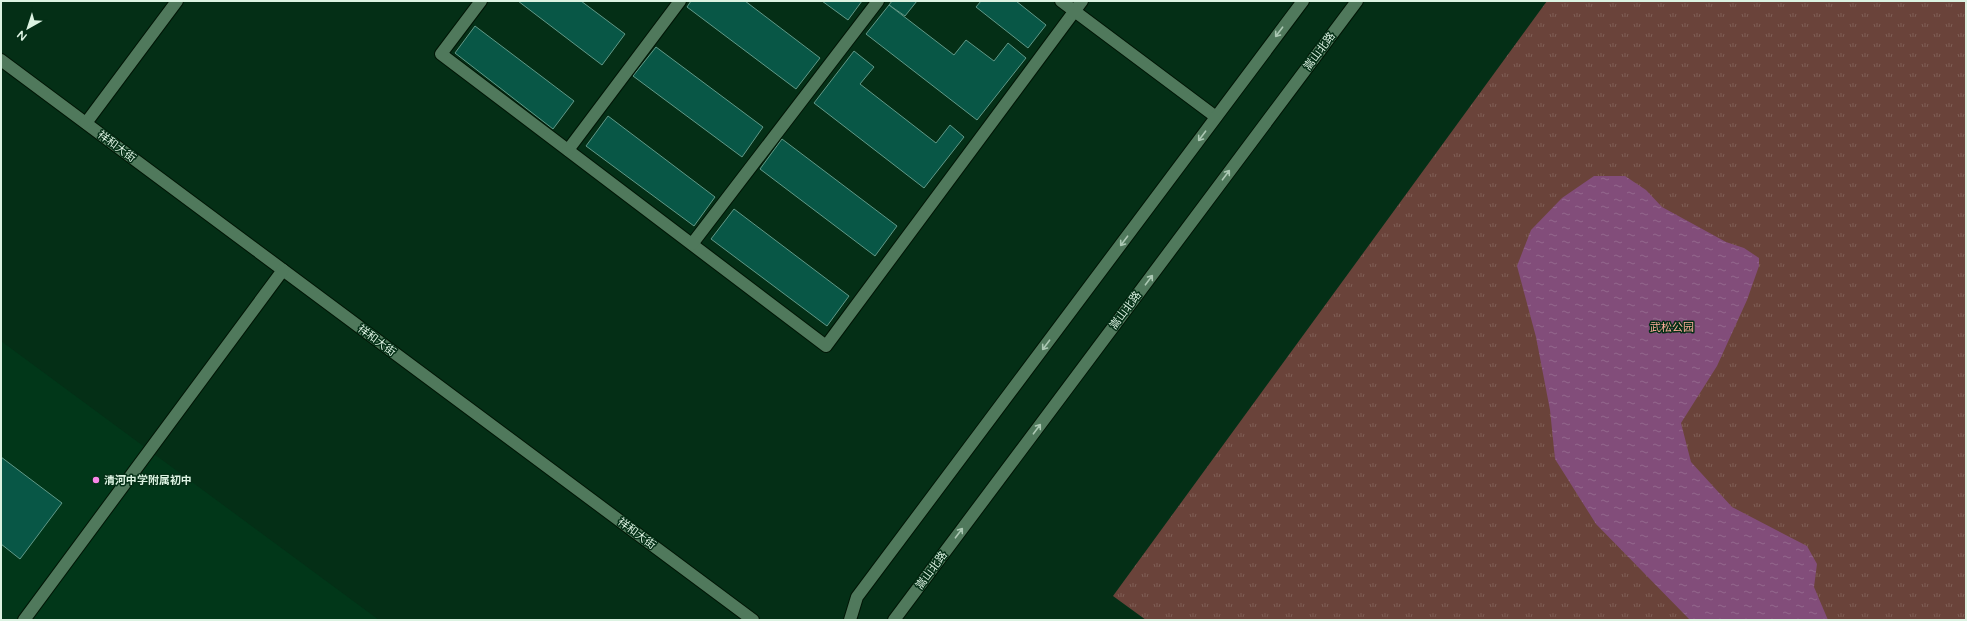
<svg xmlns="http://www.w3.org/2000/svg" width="1967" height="621" font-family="'Varela Round','Noto Sans SC',sans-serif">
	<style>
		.built { fill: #013719 }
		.grass { fill: url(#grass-tufts) }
		.water { fill: url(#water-ripples) }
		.building { fill: #085746; stroke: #619988 }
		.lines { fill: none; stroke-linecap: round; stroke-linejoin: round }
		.minor-casing { stroke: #001505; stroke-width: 14 }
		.minor { stroke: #50795c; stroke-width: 12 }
		.oneway { stroke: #abc8b3 }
		.poi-dot { fill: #f987e8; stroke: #042f16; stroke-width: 1.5 }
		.labels { text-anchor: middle; stroke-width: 3; stroke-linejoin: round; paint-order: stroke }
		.street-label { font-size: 11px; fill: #dcf3e2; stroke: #042f16 }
		.park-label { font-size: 11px; fill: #fead9b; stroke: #042f16 }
		.poi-label { font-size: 11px; font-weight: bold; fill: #dcf3e2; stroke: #042f16; text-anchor: start }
	</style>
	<defs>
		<pattern id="grass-tufts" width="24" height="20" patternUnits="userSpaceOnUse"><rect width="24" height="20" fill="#6a433a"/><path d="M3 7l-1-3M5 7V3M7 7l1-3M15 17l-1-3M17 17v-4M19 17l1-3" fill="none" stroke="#7f5f56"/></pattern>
		<pattern id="water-ripples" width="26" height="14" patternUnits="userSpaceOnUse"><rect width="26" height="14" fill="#824d7a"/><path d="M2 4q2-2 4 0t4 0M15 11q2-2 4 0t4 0" fill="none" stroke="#93678d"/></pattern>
	</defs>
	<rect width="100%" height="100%" fill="#042f16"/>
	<path class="built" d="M1 341 379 620H1Z"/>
	<path class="grass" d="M1547 1H1966V620H1146L1113 596Z"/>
	<path class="water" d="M1594 176H1625L1646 190 1662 207 1726 242 1744 248 1759 258V266L1747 300 1717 366 1681 423 1691 462 1732 507 1807 546 1817 564 1814 587 1828 620H1690L1596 524 1555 459 1550 410 1536 337 1517 266 1531 230 1562 198Z"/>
	<g class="building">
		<path d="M518 1H581L625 34 602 65Z"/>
		<path d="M691 1H745L820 58 796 89 687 7Z"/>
		<path d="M822 1H862L848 20Z"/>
		<path d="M892 1H917L905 16 889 5Z"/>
		<path d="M981 1H1016L1046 25 1028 48 976 7Z"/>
		<path d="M889 5 954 55 966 40 994 61 1008 43 1026 58 977 120 866 34Z"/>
		<path d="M475 26 574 101 553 129 455 53Z"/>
		<path d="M656 47 763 127 742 157 633 76Z"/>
		<path d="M854 51 874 67 860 84 936 143 950 125 964 137 924 188 814 103Z"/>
		<path d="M608 116 715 197 694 226 586 146Z"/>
		<path d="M782 139 897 226 875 256 760 169Z"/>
		<path d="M734 209 849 296 827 326 711 239Z"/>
		<path d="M1 457 62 503 20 559 1 544Z"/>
	</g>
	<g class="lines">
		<g class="minor-casing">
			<g id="minor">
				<path d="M481 1 441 54 826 346 1082 1"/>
				<path d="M1061 1 1216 117"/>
				<path d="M1 60 753 620"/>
				<path d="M86 123 177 1"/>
				<path d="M568 150 680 1"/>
				<path d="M692 244 878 1"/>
				<path d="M24 620 283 270"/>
				<path d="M850 620 857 597 1303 1"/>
				<path d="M894 620 1357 1"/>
			</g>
		</g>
		<use href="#minor" class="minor"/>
	</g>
	<defs><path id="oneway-shaft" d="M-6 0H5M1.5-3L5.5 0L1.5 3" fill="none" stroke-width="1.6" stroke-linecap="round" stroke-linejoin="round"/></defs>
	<g class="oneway">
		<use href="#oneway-shaft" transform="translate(1279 32) rotate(127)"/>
		<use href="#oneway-shaft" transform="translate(1202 136) rotate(127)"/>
		<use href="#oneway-shaft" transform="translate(1226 175) rotate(-53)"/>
		<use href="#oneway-shaft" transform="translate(1124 241) rotate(127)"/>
		<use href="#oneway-shaft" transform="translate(1149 280) rotate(-53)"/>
		<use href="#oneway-shaft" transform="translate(1046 345) rotate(127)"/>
		<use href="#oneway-shaft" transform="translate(1037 429) rotate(-53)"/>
		<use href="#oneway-shaft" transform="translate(959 533) rotate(-53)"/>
	</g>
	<circle class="poi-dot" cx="96" cy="480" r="4"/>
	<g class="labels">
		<g class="street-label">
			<text transform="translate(1319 51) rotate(-53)" y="4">嵩山北路</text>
			<text transform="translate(117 146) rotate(37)" y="4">祥和大街</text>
			<text transform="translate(1125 310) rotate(-53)" y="4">嵩山北路</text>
			<text transform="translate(377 340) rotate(37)" y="4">祥和大街</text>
			<text transform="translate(637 533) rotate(37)" y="4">祥和大街</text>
			<text transform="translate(931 570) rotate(-53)" y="4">嵩山北路</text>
		</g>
		<g class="park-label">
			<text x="1672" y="331">武松公园</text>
		</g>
		<g class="poi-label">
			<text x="104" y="484">清河中学附属初中</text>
		</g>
	</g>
	<rect width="1967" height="621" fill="none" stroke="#dcf3e2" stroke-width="4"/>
	<g transform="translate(28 28) rotate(219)" stroke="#042f16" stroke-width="3" paint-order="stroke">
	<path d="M0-3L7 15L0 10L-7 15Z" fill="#dcf3e2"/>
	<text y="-6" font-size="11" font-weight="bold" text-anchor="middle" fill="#dcf3e2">N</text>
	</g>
</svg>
